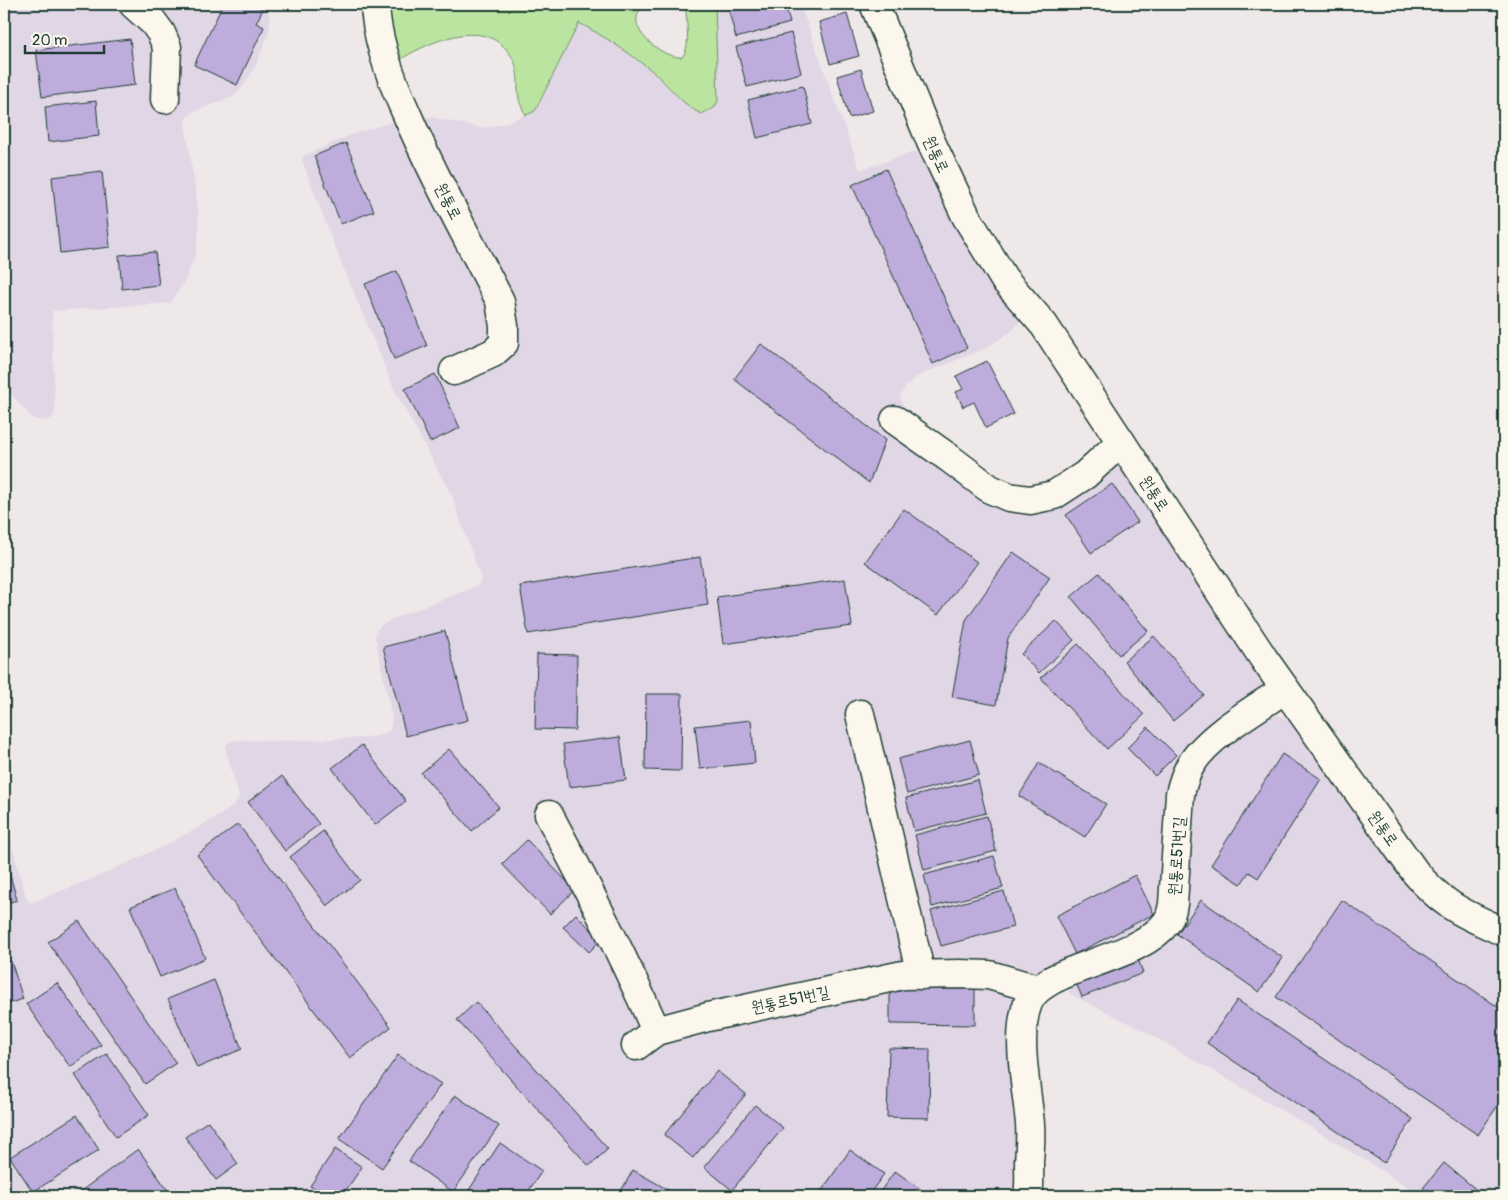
<svg xmlns="http://www.w3.org/2000/svg" width="1508" height="1200" font-family="Pangolin,'Poor Story',sans-serif">
	<style>
		.built { fill: #e0d6e5 }
		.green { fill: #bbe4a0; stroke: #6d906a }
		.building { fill: #beacdd; stroke: #1f3d34 }
		.lines { fill: none; stroke-linecap: round; stroke-linejoin: round }
		.minor-casing { stroke: #1f3d34; stroke-width: 31 }
		.minor { stroke: #fbf7ec; stroke-width: 28 }
		.labels { text-anchor: middle; stroke-width: 4.5; stroke-linejoin: round; paint-order: stroke }
		.street-label { font-size: 16px; fill: #1f3d34; stroke: #fbf7ec }
	</style>
	<rect width="100%" height="100%" fill="#efe8e9"/>
	<filter id="ink" filterUnits="userSpaceOnUse"><feTurbulence type="fractalNoise" baseFrequency=".02" numOctaves="2"/><feDisplacementMap in="SourceGraphic" scale="10" xChannelSelector="R" yChannelSelector="G"/><feConvolveMatrix kernelMatrix="1 2 1 2 8 2 1 2 1" color-interpolation-filters="sRGB"/></filter>
	<g filter="url(#ink)">
		<g class="built">
			<path d="M4 4H268L270 23 268 36 254 69 240 91 233 97 193 112 186 118 185 124 198 207 199 233 195 256 185 280 171 303 52 311 55 414 51 419 41 421 32 418 4 386Z"/>
			<path d="M715 4H800L860 170 917 151 946 206 986 272 1009 305 1018 316 1019 322 1013 330 986 348 922 374 911 381 904 389 900 397 903 406 909 412 999 479 1015 486 1031 488 1048 485 1108 443 1258 674 1263 684 1261 691 1206 733 1167 895 1152 924 1040 977 1021 1196H5L4 1191V818L27 900 31 903 101 875 166 845 224 813 234 805 239 796 225 748 229 742 238 740 275 741 362 738 382 735 390 730 392 718 375 635 379 627 390 620 479 585 481 579 452 496 394 389 336 250 302 160 303 156 358 132 393 122 425 116 482 128 503 124 535 111 579 23 603 35 652 71 692 110 701 114 718 101Z"/>
			<path d="M1269 715H1279L1289 720 1393 857 1504 943V1196H1420L1379 1169 1307 1125 1139 1028 1070 994 1068 987 1183 914 1188 899 1192 803 1199 777 1215 754 1238 734Z"/>
		</g>
		<path class="green" d="M386 4H599L617 8 622 4H646C642 7 638 11 637 17 633 35 666 59 682 57 692 47 685 18 686 4H715L718 101 714 108 701 114C681 104 668 84 651 70 628 52 604 36 579 23L535 111 526 115C513 94 521 87 516 67 515 61 511 55 507 50 480 18 430 42 401 59L390 28Z"/>
		<g class="building">
			<path d="M223 4H251L263 9 256 23 264 27 237 85 194 65Z"/>
			<path d="M727 4H785L790 23 736 38Z"/>
			<path d="M847 14 859 56 830 64 819 22Z"/>
			<path d="M791 33 801 73 747 87 736 47Z"/>
			<path d="M130 39 135 85 42 97 36 50Z"/>
			<path d="M861 69 873 111 849 118 837 76Z"/>
			<path d="M803 86 812 124 757 138 748 100Z"/>
			<path d="M96 101 99 136 48 142 45 107Z"/>
			<path d="M346 143 374 211 341 224 314 156Z"/>
			<path d="M886 169 967 348 933 364 852 185Z"/>
			<path d="M102 171 110 247 60 253 52 177Z"/>
			<path d="M155 252 159 285 122 289 119 255Z"/>
			<path d="M397 271 427 346 394 359 365 284Z"/>
			<path d="M761 344 885 440 869 483 734 379Z"/>
			<path d="M987 361 1014 414 986 428 974 402 963 407 956 392 963 389 956 376Z"/>
			<path d="M435 374 460 428 430 442 405 389Z"/>
			<path d="M1112 484 1138 522 1091 553 1066 515Z"/>
			<path d="M904 509 977 562 938 615 865 562Z"/>
			<path d="M1013 552 1050 577 1008 638 996 705 952 697 966 620Z"/>
			<path d="M700 557 708 605 528 634 520 586Z"/>
			<path d="M1099 573 1148 631 1119 655 1071 597Z"/>
			<path d="M845 579 852 626 723 644 717 597Z"/>
			<path d="M1056 621 1074 640 1039 673 1021 654Z"/>
			<path d="M445 631 468 720 406 736 383 647Z"/>
			<path d="M1154 636 1204 695 1173 721 1124 661Z"/>
			<path d="M1078 644 1144 715 1107 749 1041 678Z"/>
			<path d="M537 654 577 655 575 730 535 729Z"/>
			<path d="M646 694H682L681 771 645 770Z"/>
			<path d="M751 720 755 763 700 769 695 726Z"/>
			<path d="M1148 727 1176 755 1155 776 1127 748Z"/>
			<path d="M620 737 626 780 569 787 563 744Z"/>
			<path d="M970 740 979 775 907 794 898 759Z"/>
			<path d="M362 745 406 801 375 825 332 768Z"/>
			<path d="M449 749 499 807 472 831 421 773Z"/>
			<path d="M1282 754 1321 779 1258 878 1249 872 1241 884 1211 865Z"/>
			<path d="M1039 763 1106 804 1085 837 1019 796Z"/>
			<path d="M282 776 319 824 285 851 248 802Z"/>
			<path d="M978 780 986 813 914 831 906 798Z"/>
			<path d="M987 816 996 851 924 870 915 835Z"/>
			<path d="M238 824 391 1027 350 1058 197 855Z"/>
			<path d="M323 831 360 880 327 906 290 857Z"/>
			<path d="M527 840 575 890 550 914 502 864Z"/>
			<path d="M994 856 1003 888 932 907 924 875Z"/>
			<path d="M7 864 17 900 4 904V865Z"/>
			<path d="M1135 875 1154 914 1075 954 1056 916Z"/>
			<path d="M175 888 205 958 160 977 130 907Z"/>
			<path d="M1004 891 1013 927 941 946 931 911Z"/>
			<path d="M1201 900 1283 958 1259 992 1177 934Z"/>
			<path d="M1342 900 1504 1011V1096L1478 1135 1276 997Z"/>
			<path d="M576 914 601 940 589 952 563 927Z"/>
			<path d="M79 921 176 1063 145 1084 48 942Z"/>
			<path d="M1138 959 1143 973 1082 997 1076 983Z"/>
			<path d="M11 961 23 999 4 1005V964Z"/>
			<path d="M214 980 242 1049 197 1068 168 999Z"/>
			<path d="M57 983 101 1045 70 1067 26 1004Z"/>
			<path d="M890 989H975V1025L890 1024Z"/>
			<path d="M1237 1000 1413 1119 1384 1163 1207 1043Z"/>
			<path d="M476 1002 608 1149 589 1166 457 1020Z"/>
			<path d="M889 1048 930 1049 929 1118 887 1117Z"/>
			<path d="M107 1054 149 1115 116 1137 75 1075Z"/>
			<path d="M398 1055 441 1084 382 1168 339 1139Z"/>
			<path d="M717 1071 746 1094 693 1158 664 1135Z"/>
			<path d="M455 1095 499 1126 453 1192 409 1161Z"/>
			<path d="M755 1105 783 1128 732 1190 704 1167Z"/>
			<path d="M77 1115 99 1150 33 1192 10 1157Z"/>
			<path d="M208 1121 238 1164 216 1180 185 1137Z"/>
			<path d="M500 1143 542 1171 525 1196H465Z"/>
			<path d="M138 1149 172 1196H74Z"/>
			<path d="M335 1149 362 1167 342 1196H326L310 1186Z"/>
			<path d="M850 1150 884 1174 868 1196H818Z"/>
			<path d="M1444 1163 1484 1196H1433L1423 1188Z"/>
			<path d="M633 1170 679 1196H618Z"/>
			<path d="M895 1171 926 1193 924 1196H877Z"/>
		</g>
		<g class="lines">
			<g class="minor-casing">
				<g id="minor">
					<path d="M133 4 153 22 161 33 167 47 165 99"/>
					<path d="M375 4C376 40 393 84 408 117 435 180 469 240 500 301L504 326V343L493 353 454 371"/>
					<path d="M874 4 931 142 966 216 1004 279 1044 325 1264 659 1415 872C1425 884 1436 895 1449 904 1466 916 1485 923 1504 932"/>
					<path d="M895 420 949 458 990 489 1009 497 1030 500 1054 495 1085 475 1121 442"/>
					<path d="M860 714 921 975"/>
					<path d="M549 815C587 886 624 957 656 1031"/>
					<path d="M636 1046 656 1031 708 1017 903 975 960 974 989 975 1037 989"/>
					<path d="M1028 1196C1030 1185 1029 1173 1029 1162 1030 1149 1031 1136 1030 1124 1027 1089 1015 1035 1028 1003 1033 991 1042 986 1052 980 1085 962 1145 952 1167 922 1171 916 1172 910 1173 904L1180 794C1182 785 1185 776 1189 768 1205 737 1256 709 1285 689"/>
				</g>
			</g>
			<use href="#minor" class="minor"/>
		</g>
	</g>
	<g class="labels">
		<g class="street-label">
			<text transform="translate(937 154) rotate(65)" y="6">원통로</text>
			<text transform="translate(449 201) rotate(63)" y="6">원통로</text>
			<text transform="translate(1155 493) rotate(57)" y="6">원통로</text>
			<text transform="translate(1384 828) rotate(55)" y="6">원통로</text>
			<text transform="translate(1176 856) rotate(-86)" y="6">원통로51번길</text>
			<text transform="translate(790 999) rotate(-12)" y="6">원통로51번길</text>
		</g>
	</g>
	<rect width="1508" height="1200" fill="none" stroke="#fbf7ec" stroke-width="20"/>
	<rect x="10" y="10" width="1488" height="1180" fill="none" stroke="#1f3d34" stroke-width="2" filter="url(#ink)"/>
	<path d="M25 45v8h79v-8" fill="none" stroke="#1f3d34" stroke-width="2.5"/>
	<text x="32" y="45" font-size="15" fill="#1f3d34" stroke="#fbf7ec" stroke-width="4" paint-order="stroke">20 m</text>
</svg>
